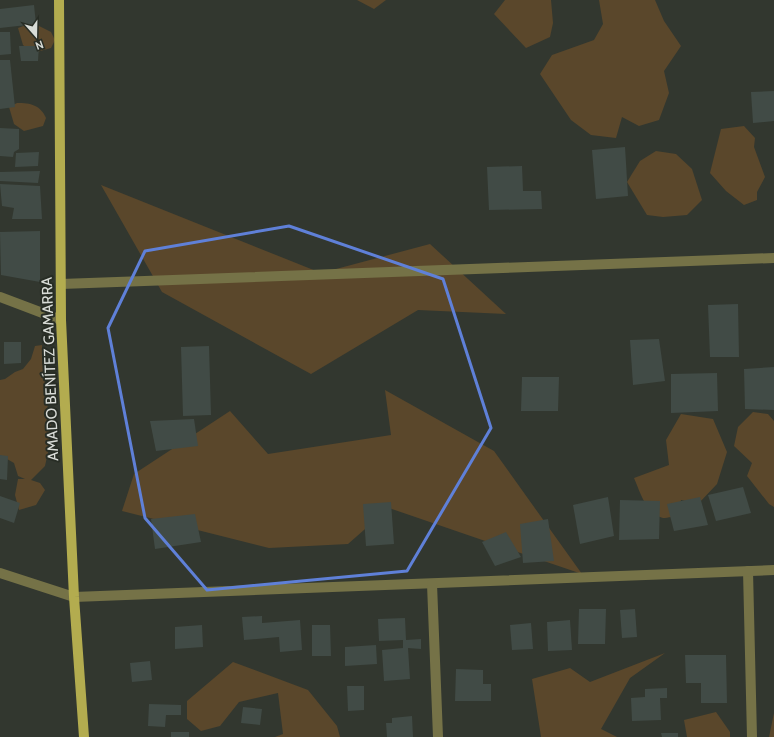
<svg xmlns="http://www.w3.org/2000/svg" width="774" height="737" font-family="Cabin,sans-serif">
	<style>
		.green { fill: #5a472b }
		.building { fill: #414b46 }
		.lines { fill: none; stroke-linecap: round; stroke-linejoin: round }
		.minor { stroke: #757247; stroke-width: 10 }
		.major { stroke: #b3ac4f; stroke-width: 10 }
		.marked { fill: none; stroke: #5f80d8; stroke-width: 3; stroke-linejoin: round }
		.labels { text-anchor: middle; stroke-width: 4; stroke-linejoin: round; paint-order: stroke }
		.street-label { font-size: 15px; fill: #d9dcd7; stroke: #282d25 }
	</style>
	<rect width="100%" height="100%" fill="#32372f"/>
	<g class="green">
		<path d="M357 0H386L374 9Z"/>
		<path d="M505 0H551L553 23 550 37 526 48 494 14Z"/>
		<path d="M599 0H655L664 21 681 46 664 71 669 93 659 120 639 126 622 117 616 138 591 135 571 120 540 74 552 55 594 40 603 24Z"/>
		<path d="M35 24 51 32 55 40 51 48 33 53 23 45 18 28 26 25Z"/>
		<path d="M17 103C31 103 40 105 46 118L43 126 24 131 14 124 9 107Z"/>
		<path d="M744 126 755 138 754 147 765 177 757 192V200L744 205 726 191 710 173 721 129Z"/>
		<path d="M656 151 676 154 692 169 702 200 687 215 663 217 647 215 627 182 640 161Z"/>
		<path d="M101 185 321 273 430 244 506 314 418 310 311 374 162 292Z"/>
		<path d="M42 345 46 397 52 434 45 466 31 480 40 483 45 490 36 505 19 510 15 495 18 479H25L18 476 14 463 0 455V380L5 379 15 372 23 369 31 359 35 346Z"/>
		<path d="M385 390 494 451 582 574 389 508 348 544 269 548 122 511 134 474 230 411 268 454 391 435Z"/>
		<path d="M753 412 768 414 774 421V507L769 504 747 476 752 463 734 446 738 427Z"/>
		<path d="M681 414 713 419 727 452 717 484 698 504 681 500 679 515C675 516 668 518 663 518 646 514 640 492 634 478L669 465 666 440Z"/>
		<path d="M665 653 630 678 601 729 617 737H541L532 679 570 668 590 682Z"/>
		<path d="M233 662 308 690 337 726 340 737H275L283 734 278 693 239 702 220 726 201 731 187 719V701Z"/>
		<path d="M716 712 730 732V737H687L684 720Z"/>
		<path d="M774 713V737H769Z"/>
	</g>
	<g class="building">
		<path d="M34 5 36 24 0 28V9Z"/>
		<path d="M0 32H10L11 54 0 55Z"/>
		<path d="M19 46H39L38 61H21Z"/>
		<path d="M0 60H10L15 107 0 109Z"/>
		<path d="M774 91V121L753 123 751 92Z"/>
		<path d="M0 128 19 129V149L14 152 13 157 0 156Z"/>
		<path d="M625 147 628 196 596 199 592 150Z"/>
		<path d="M39 152 38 166 15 167 16 153Z"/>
		<path d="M522 166 523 191H541L542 209 489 210 487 167Z"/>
		<path d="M40 171 38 183 0 181V172Z"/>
		<path d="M0 184 40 186 42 219H12L14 208 2 206Z"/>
		<path d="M40 231V282L1 275 0 232Z"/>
		<path d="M738 304 739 357H710L708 305Z"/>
		<path d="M659 339 665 381 633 385 630 340Z"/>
		<path d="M4 342H21V363L4 364Z"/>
		<path d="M209 346 211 415 183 416 181 347Z"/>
		<path d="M774 367V410L745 409 744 369Z"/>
		<path d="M717 373 718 411 671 413V374Z"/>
		<path d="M522 377H559L558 411H521Z"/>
		<path d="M194 419 198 446 156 451 150 421Z"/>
		<path d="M0 455 8 456 7 480 0 479Z"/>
		<path d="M743 487 751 513 716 521 708 495Z"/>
		<path d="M0 496 20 503 14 523 0 518Z"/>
		<path d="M608 497 614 536 580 544 573 505Z"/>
		<path d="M700 497 708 525 674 531 667 504Z"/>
		<path d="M620 500 660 501 659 539 619 540Z"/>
		<path d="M391 502 394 544 366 546 363 504Z"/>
		<path d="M195 514 201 542 155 549 151 519Z"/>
		<path d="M548 519 554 561 523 563 520 524Z"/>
		<path d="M506 532 521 557 495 566 482 542Z"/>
		<path d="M579 609H606L605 644H578Z"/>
		<path d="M635 609 637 637 622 638 620 610Z"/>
		<path d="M262 616V623L300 620 302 650 280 652 279 637 244 640 242 617Z"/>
		<path d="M405 618 406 640 421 639V649L408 648 410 679 384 681 382 650 403 648V640L379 641 378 619Z"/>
		<path d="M570 620 572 650 548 651 547 622Z"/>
		<path d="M531 623 533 649 512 650 510 625Z"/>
		<path d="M202 625 203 647 175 649V627Z"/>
		<path d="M312 625H330L331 656H312Z"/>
		<path d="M376 645 377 664 345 666V647Z"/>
		<path d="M685 655H726L727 703H701V683H686Z"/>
		<path d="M150 661 152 680 132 682 130 663Z"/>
		<path d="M456 669 483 670V684H491V701H455Z"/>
		<path d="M347 686H364V710L348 711Z"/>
		<path d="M667 688V698H660L661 720 632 721 631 698 645 697V689Z"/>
		<path d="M149 704 181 705V715H166L165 727 148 726Z"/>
		<path d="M243 707 262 709 260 725 241 723Z"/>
		<path d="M412 716 413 737H387L386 723H392V718Z"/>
		<rect x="171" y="732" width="18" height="5"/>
		<path d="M661 733H678V737H662Z"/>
	</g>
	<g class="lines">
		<g class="minor">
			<path d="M61 284 774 258"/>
			<path d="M0 297 61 320"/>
			<path d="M748 571 752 737"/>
			<path d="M0 573 74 597 774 570"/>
			<path d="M432 584 438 737"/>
		</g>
		<path class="major" d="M59 0 61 320 74 597 84 737"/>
	</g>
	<path class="marked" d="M289 226 443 279 491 428 407 571 207 590 145 518 108 328 145 251Z"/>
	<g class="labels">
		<g class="street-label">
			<text transform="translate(50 369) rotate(-92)" y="5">AMADO BENÍTEZ GAMARRA</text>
		</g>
	</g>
	<g transform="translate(36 36) rotate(160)" stroke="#282d25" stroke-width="3" paint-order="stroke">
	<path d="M0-3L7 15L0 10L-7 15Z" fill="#d9dcd7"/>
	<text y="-6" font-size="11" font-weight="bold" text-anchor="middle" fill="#d9dcd7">N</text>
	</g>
</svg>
